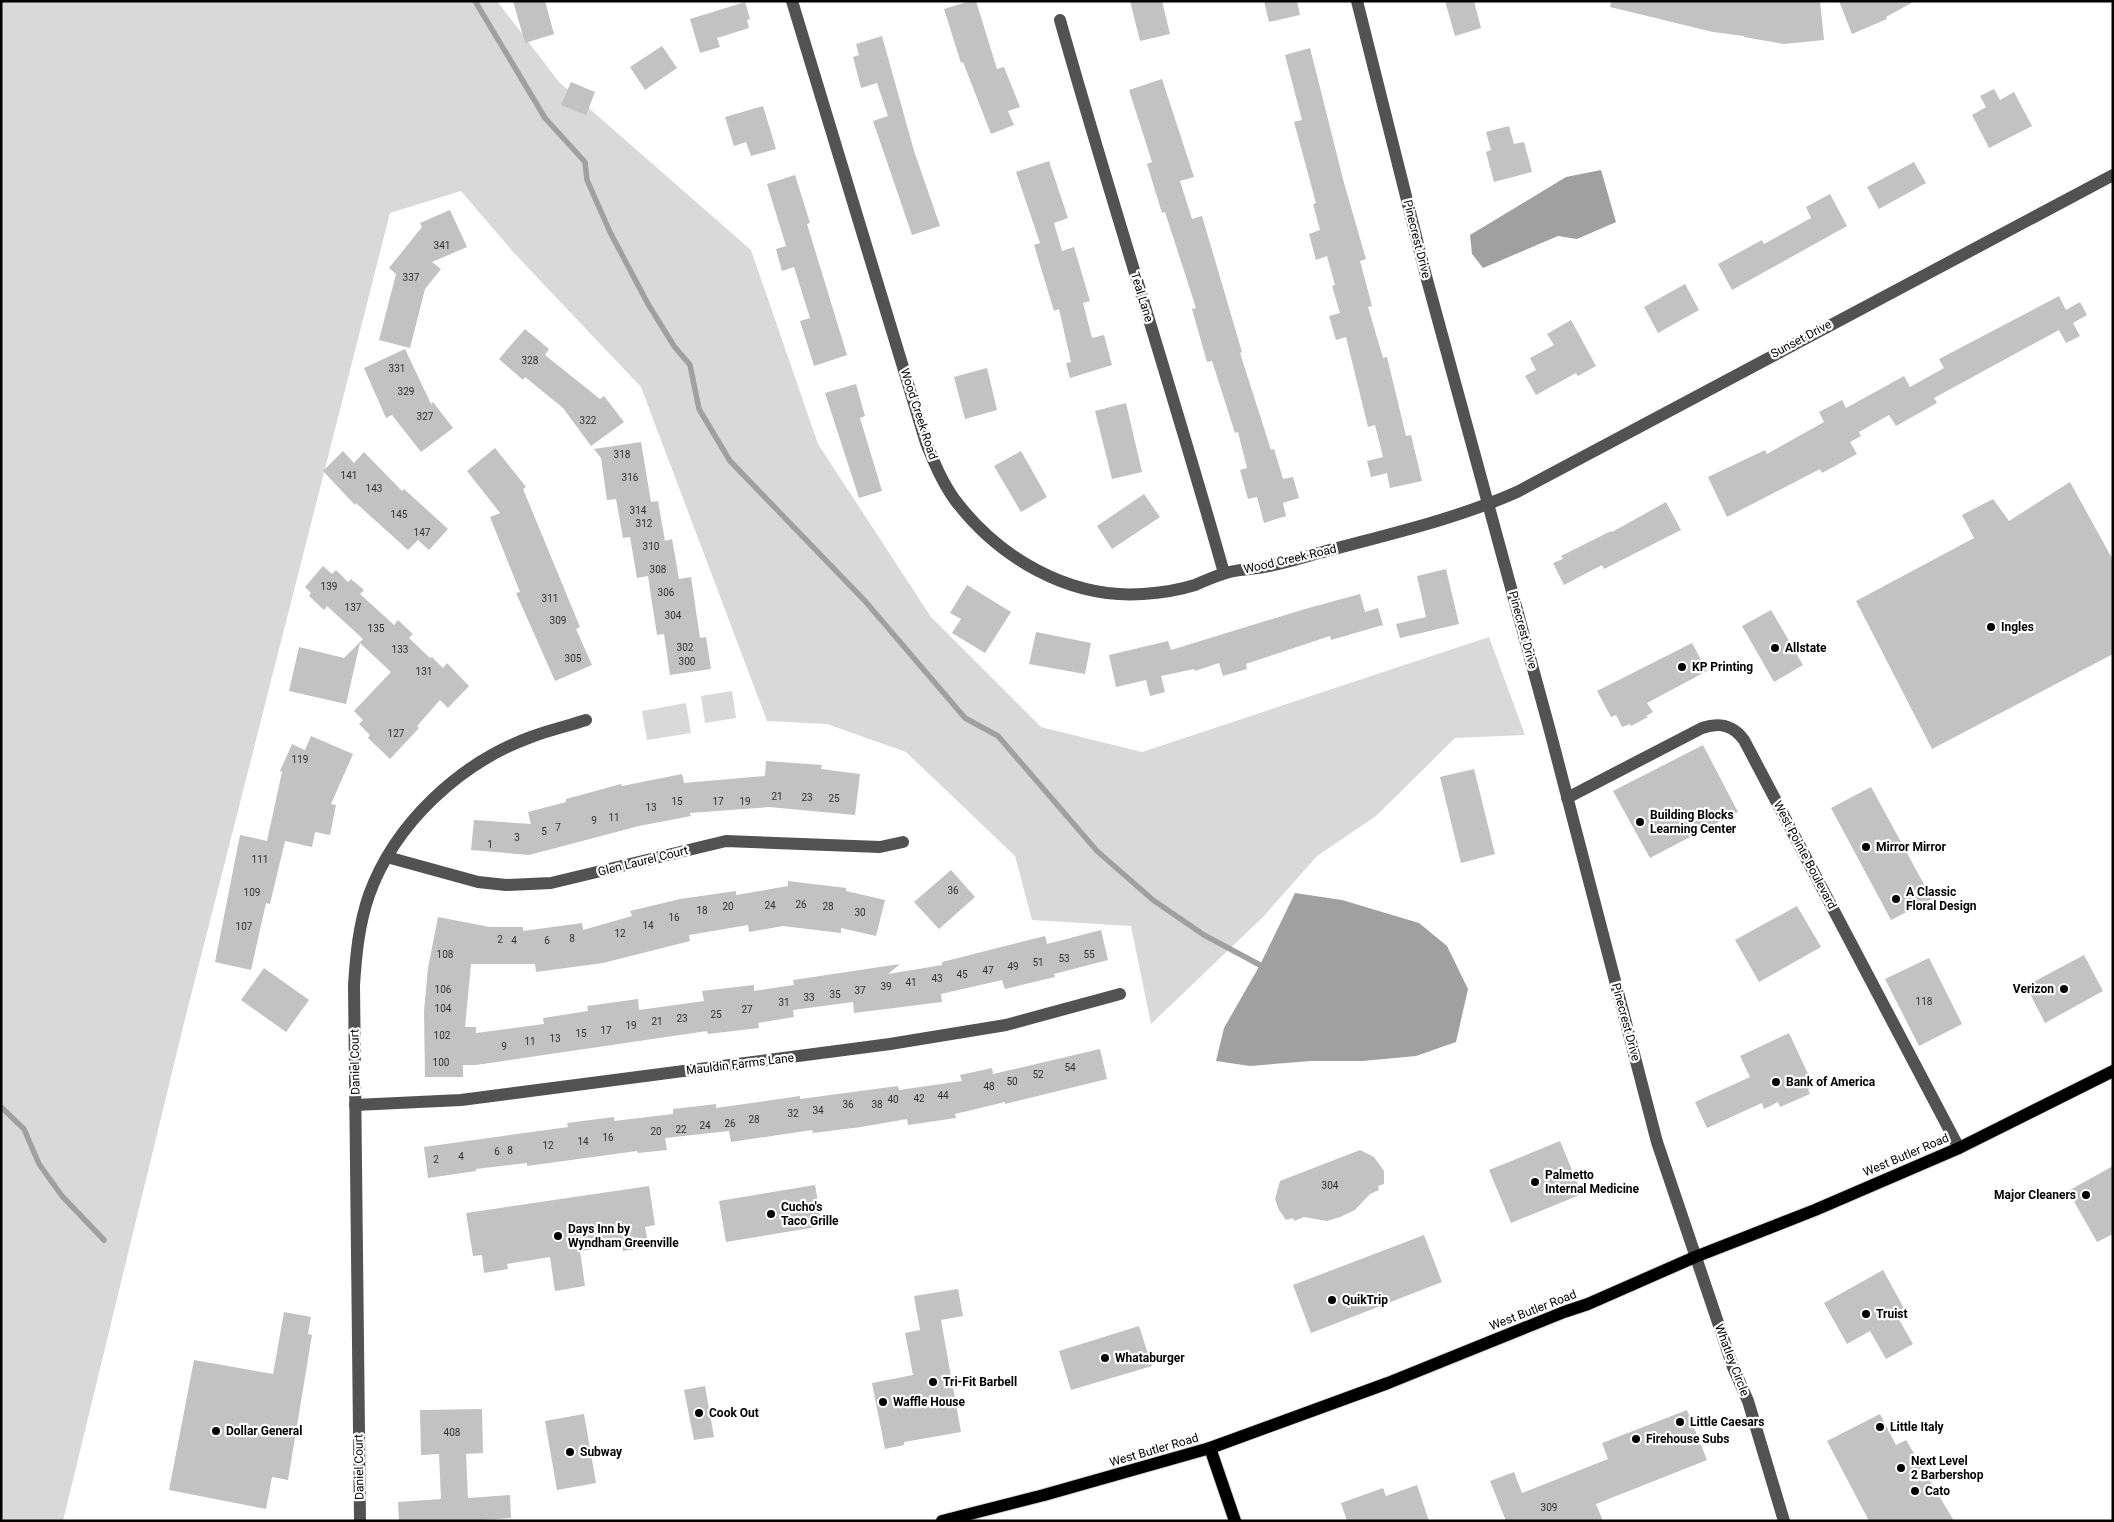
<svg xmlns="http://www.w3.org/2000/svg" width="2114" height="1522" font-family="Roboto,sans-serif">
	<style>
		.green { fill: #d9d9d9 }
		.water { fill: #a0a0a0 }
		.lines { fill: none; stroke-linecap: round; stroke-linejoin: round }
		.stream { stroke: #a0a0a0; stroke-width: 5.5 }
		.building { fill: #c2c2c2 }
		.major-casing { stroke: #dbdbdb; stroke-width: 14 }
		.minor { stroke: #525252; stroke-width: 12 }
		.major { stroke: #000; stroke-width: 12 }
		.poi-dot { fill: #000; stroke: #fff; stroke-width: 2 }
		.labels { text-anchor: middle; stroke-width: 4.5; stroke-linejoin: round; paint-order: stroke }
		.number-label { font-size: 10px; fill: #303030 }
		.street-label { font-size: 12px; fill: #000; stroke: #fff }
		.poi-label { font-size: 12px; font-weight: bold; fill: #000; stroke: #fff; text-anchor: start }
	</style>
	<rect width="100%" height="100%" fill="#fff"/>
	<g class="green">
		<path d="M1 1H497L559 82 751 250 818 444 931 617 1041 727 1142 752 1489 637 1525 735 1455 738 1376 816 1317 856 1263 917 1151 1024 1131 926 1032 920 1015 856 906 752 827 724 767 721 641 387 514 253 461 191 390 213 184 1023 63 1521H1Z"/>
		<path d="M732 691 736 718 705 723 701 696Z"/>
		<path d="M686 703 691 733 647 740 642 711Z"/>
	</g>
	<g class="water">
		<path d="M1601 170 1616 222 1577 239 1558 236 1483 268 1472 254 1470 235 1566 177Z"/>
		<path d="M1295 893 1342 900 1419 923 1447 946 1468 989 1456 1042 1416 1056 1363 1061H1311L1250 1066 1216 1061 1224 1028 1260 965Z"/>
	</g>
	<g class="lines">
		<g class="stream">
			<path d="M475 1 545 118 585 162 587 180 610 232 648 304 674 346 690 365 699 409 730 461 865 601 965 718 998 736 1097 851 1153 900 1204 935 1260 965"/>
			<path d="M1 1107 24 1129 39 1164 62 1196 104 1240"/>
		</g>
	</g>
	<g class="building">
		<path d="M513 1H545L554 34 525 43Z"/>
		<path d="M970 1H976L997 69 1004 67 1020 107 1008 111 1014 125 991 134 963 62 961 63 944 9Z"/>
		<path d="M1130 1H1162L1170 34 1140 41Z"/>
		<path d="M1264 1H1297L1300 15 1269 22Z"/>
		<path d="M1445 1H1474L1481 28 1455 36Z"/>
		<path d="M1611 1H1820L1824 40 1784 44 1744 37V36L1713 32 1610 7Z"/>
		<path d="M1839 1H1915L1886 17 1887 19 1852 34Z"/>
		<path d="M745 2 750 19 747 20 749 28 717 38 720 47 700 53 690 19Z"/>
		<path d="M882 36 914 151 940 226 912 235 873 121 888 116 877 83 861 88 853 57 859 55 856 44Z"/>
		<path d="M662 46 677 68 645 90 630 67Z"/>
		<path d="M1310 48 1344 183 1366 259 1360 261 1372 306 1368 307 1383 358 1387 357 1406 436 1411 435 1422 481 1390 488 1387 473 1371 477 1367 461 1383 457 1375 425 1368 427 1346 337 1336 340 1329 316 1340 313 1332 286 1335 285 1327 256 1316 260 1309 234 1320 230 1313 204 1316 203 1294 122 1302 120 1285 55Z"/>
		<path d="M1162 79 1194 177 1180 181 1192 219 1202 216 1242 352 1240 353 1271 450 1274 449 1283 479 1293 477 1299 498 1283 503 1286 516 1264 523 1257 497 1248 499 1240 470 1247 468 1238 432 1235 433 1212 361 1207 362 1192 309 1196 308 1165 212 1162 213 1147 164 1152 162 1129 90Z"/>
		<path d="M571 82 595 92 586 115 561 105Z"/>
		<path d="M1994 89 2000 100 2014 92 2032 126 1989 148 1972 115 1986 107 1980 96Z"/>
		<path d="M763 106 776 149 751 156 746 142 734 146 725 117Z"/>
		<path d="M1509 126 1514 144 1524 142 1532 172 1494 182 1486 152 1491 150 1486 132Z"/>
		<path d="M1049 161 1068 218 1054 223 1062 251 1074 247 1090 301 1083 303 1092 338 1104 335 1112 365 1070 378 1066 363 1071 362 1059 309 1054 311 1034 245 1040 243 1016 172Z"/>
		<path d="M1914 162 1926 183 1879 209 1867 187Z"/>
		<path d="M795 175 810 223 807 224 847 355 814 366 800 321 810 318 794 267 782 271 776 249 786 246 767 184Z"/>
		<path d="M1830 194 1847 226 1732 290 1718 264 1762 240 1764 244 1811 218 1806 207Z"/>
		<path d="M450 210 467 247 432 262 441 269 425 289 410 348 379 340 396 274 389 268 422 227 420 223Z"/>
		<path d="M1685 284 1699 310 1658 333 1644 307Z"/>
		<path d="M2059 296 2066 310 2080 302 2087 315 2073 323 2080 336 2066 343 2059 330 1934 398 1937 403 1896 426 1889 415 1859 432 1861 436 1850 442 1857 454 1822 473 1820 469 1727 517 1708 477 1765 450 1767 454 1824 422 1819 412 1842 400 1846 408 1904 376 1910 387 1944 368 1939 359Z"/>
		<path d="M1571 320 1596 366 1578 376 1576 373 1536 395 1525 376 1536 370 1530 358 1554 345 1547 334Z"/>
		<path d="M525 329 549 349 545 355 600 399 604 396 624 422 591 446 563 408 525 377 523 380 499 359Z"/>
		<path d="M405 349 431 404 433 402 453 428 421 452 392 415 386 418 364 368Z"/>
		<path d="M987 368 997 410 965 419 954 377Z"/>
		<path d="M856 384 865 416 860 418 882 491 859 498 825 393Z"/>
		<path d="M1126 403 1142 472 1112 479 1095 411Z"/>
		<path d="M641 442 651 502 658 501 665 541 672 539 679 579 691 577 700 638 706 637 711 669 670 675 664 634 657 635 648 576 637 578 630 537 623 538 616 499 607 500 601 458 594 449Z"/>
		<path d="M495 448 526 487 523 489 580 627 576 629 592 665 555 681 516 593 520 592 490 517 500 513 467 471Z"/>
		<path d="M343 451 354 463 364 452 402 491 404 489 448 529 429 550 418 540 408 550 356 503 355 505 323 471Z"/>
		<path d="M1021 451 1047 497 1021 512 994 466Z"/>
		<path d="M2070 482 2113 560V654L1932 749 1856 601 1974 538 1962 515 1993 499 2009 521Z"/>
		<path d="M1144 494 1160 517 1112 549 1097 526Z"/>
		<path d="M1666 502 1681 530 1604 569 1602 565 1564 585 1553 563 1563 559 1561 556 1611 531 1612 532Z"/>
		<path d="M323 566 332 574 336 570 348 582 351 579 364 590 360 594 394 625 398 620 413 634 409 638 430 658 432 657 443 668 447 663 469 686 448 708 440 700 417 726 419 728 390 759 368 738 370 735 359 724 363 720 354 711 391 672 360 643 346 704 289 691 299 647 344 658 363 639 327 606 324 610 309 596 311 593 305 587Z"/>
		<path d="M1446 569 1459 624 1400 638 1396 624 1426 617 1417 576Z"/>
		<path d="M967 585 1011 612 985 653 952 633 961 619 950 613Z"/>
		<path d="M1360 594 1365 612 1378 608 1383 625 1331 640 1330 636 1246 664 1247 669 1223 676 1219 663 1195 671 1194 669 1161 676 1165 692 1150 696 1146 680 1116 687 1109 655 1168 641 1171 650 1305 609Z"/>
		<path d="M1771 610 1803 665 1774 682 1742 626Z"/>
		<path d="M1036 632 1091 643 1085 674 1029 664Z"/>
		<path d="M1692 643 1707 671 1647 703 1653 712 1646 716 1648 717 1631 726 1630 724 1622 727 1616 715 1611 717 1597 691Z"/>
		<path d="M311 736 353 754 331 804 336 805 330 835 315 832 312 847 285 841 270 904 266 903 251 970 215 962 240 835 267 841 282 772 280 771 292 744 305 750Z"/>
		<path d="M1703 745 1738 812 1650 858 1613 791Z"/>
		<path d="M766 761 822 765 821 769 860 774 855 815 769 807 690 813 691 816 639 826 529 855 471 850 474 820 531 824 528 812 566 802V799L621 784 622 786 682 774 684 783 765 776Z"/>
		<path d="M1474 769 1495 854 1461 863 1440 777Z"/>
		<path d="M1871 787 1932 899 1891 920 1831 808Z"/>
		<path d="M951 870 975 897 939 929 914 902Z"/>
		<path d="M788 881 846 888V891L885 900 876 936 841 928V933L783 926 749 932 748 925 689 935 690 941 603 963 536 972 535 964H471L465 1027H476V1033L544 1024 543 1018 588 1011 587 1006 638 999 639 1010 704 1001 702 991 754 985V991L794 985 793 980 900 964 888 974 942 965V962L1045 936 1047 944 1101 930 1108 960 1054 974 1055 977 1005 989 1002 980 941 994 942 1002 854 1013 853 1002 793 1010 794 1017 758 1023 759 1028 708 1034 707 1031 476 1065H463V1077H425L424 1011 428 968 438 917 490 927H523V931L582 923 583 930 632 916 630 911 680 899 736 891V895L788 886Z"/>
		<path d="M1797 906 1821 947 1759 982 1735 940Z"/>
		<path d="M2084 955 2103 991 2045 1023 2026 986Z"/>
		<path d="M1929 958 1962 1024 1919 1046 1885 979Z"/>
		<path d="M264 968 309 1000 286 1032 241 1000Z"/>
		<path d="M1789 1033 1814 1087 1808 1089 1810 1094 1780 1107 1778 1102 1764 1109 1762 1103 1707 1128 1695 1102 1750 1077 1740 1056Z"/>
		<path d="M1100 1049 1107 1079 1005 1104V1102L955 1114 956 1118 908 1125 907 1119 861 1127 813 1133 812 1130 731 1142 729 1131 665 1138 667 1150 638 1153 637 1151 527 1166V1163L476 1169V1171L428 1178 424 1147 568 1127 567 1123 614 1117V1121L673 1114V1109L716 1104V1108L800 1096V1099L898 1086 899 1090 962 1081 960 1075 992 1068 993 1074Z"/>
		<path d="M1560 1141 1582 1194 1511 1223 1489 1170Z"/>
		<path d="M1360 1150 1374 1157 1384 1171V1184L1378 1186 1379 1190 1370 1194 1355 1210 1340 1217 1327 1221 1304 1217 1294 1221 1293 1218 1286 1220 1279 1210 1275 1199 1280 1181Z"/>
		<path d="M2113 1166V1234L2097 1242 2068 1191Z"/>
		<path d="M815 1185 822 1226 726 1242 719 1201Z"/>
		<path d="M649 1186 655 1225 645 1227 649 1247 623 1251 622 1245 580 1251 585 1286 555 1291 550 1257 507 1264 508 1269 484 1273 482 1255 473 1256 466 1213Z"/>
		<path d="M1424 1235 1442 1282 1311 1333 1293 1285Z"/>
		<path d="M1883 1270 1906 1312 1897 1316 1913 1344 1886 1359 1870 1331 1847 1344 1824 1303Z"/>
		<path d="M958 1289 963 1316 941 1320 961 1432 904 1442V1445L885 1449 872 1383 913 1375 905 1333 920 1330 914 1296Z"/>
		<path d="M284 1312 311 1317 308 1334 312 1335 288 1480 272 1477 266 1509 169 1490 194 1360 273 1374Z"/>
		<path d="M1139 1326 1152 1366 1071 1390 1059 1351Z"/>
		<path d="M705 1386 714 1437 694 1440 684 1390Z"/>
		<path d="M482 1409 483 1453 466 1454 468 1498 510 1495 511 1518 470 1521H399L398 1502 441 1499 439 1454 421 1455 420 1410Z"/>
		<path d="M1687 1410 1707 1460 1596 1504 1603 1521H1506L1490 1481 1514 1472 1522 1493 1608 1459 1602 1443Z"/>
		<path d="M584 1414 596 1483 557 1490 545 1421Z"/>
		<path d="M1880 1414 1896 1445 1906 1440 1954 1521H1869L1827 1441Z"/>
		<path d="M1417 1485 1429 1521H1347L1341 1503 1383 1488 1386 1496Z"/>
	</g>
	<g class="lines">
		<g class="major-casing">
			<g id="major">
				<path d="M1210 1448 1235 1521"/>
				<path d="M942 1521 1044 1495 1210 1448 1388 1383 1564 1312 1588 1304 1695 1257 1815 1210 1959 1148 2113 1071"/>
			</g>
		</g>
		<g class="minor">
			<path d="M792 1 926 443C934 462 942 482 955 500 999 558 1069 599 1143 594 1160 593 1179 590 1195 585 1204 581 1213 577 1223 574 1236 569 1251 570 1264 567 1282 564 1301 558 1319 553 1385 535 1454 520 1517 492L2113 175"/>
			<path d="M1357 1 1426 276 1550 731 1657 1142 1733 1367 1748 1401 1784 1521"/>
			<path d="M1060 20C1112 205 1172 388 1224 573"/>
			<path d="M1567 798 1702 728C1720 722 1733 725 1744 740L1959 1148"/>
			<path d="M387 857 478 882 506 885 551 883 726 841 880 847 903 842"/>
			<path d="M355 1105 461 1100 890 1044 1006 1025 1120 994"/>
			<path d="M360 1521 354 985C356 954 359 924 369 895 395 823 460 763 531 737 549 730 568 726 586 720"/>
		</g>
		<use href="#major" class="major"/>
	</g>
	<g class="poi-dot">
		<circle cx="1991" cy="627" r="5"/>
		<circle cx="1775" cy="648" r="5"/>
		<circle cx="1682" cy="667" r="5"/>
		<circle cx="1640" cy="822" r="5"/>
		<circle cx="1866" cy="847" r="5"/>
		<circle cx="1896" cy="899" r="5"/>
		<circle cx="2064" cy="989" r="5"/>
		<circle cx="1776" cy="1082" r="5"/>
		<circle cx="1535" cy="1182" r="5"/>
		<circle cx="2086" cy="1195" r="5"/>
		<circle cx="771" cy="1214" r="5"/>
		<circle cx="558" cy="1236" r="5"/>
		<circle cx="1332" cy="1300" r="5"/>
		<circle cx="1866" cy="1314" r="5"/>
		<circle cx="1105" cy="1358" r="5"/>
		<circle cx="933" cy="1382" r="5"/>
		<circle cx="883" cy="1402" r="5"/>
		<circle cx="699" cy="1413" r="5"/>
		<circle cx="1680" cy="1422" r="5"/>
		<circle cx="1880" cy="1427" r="5"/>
		<circle cx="216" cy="1431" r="5"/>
		<circle cx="1636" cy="1439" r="5"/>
		<circle cx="570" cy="1452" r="5"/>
		<circle cx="1901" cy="1468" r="5"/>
		<circle cx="1915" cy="1491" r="5"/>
	</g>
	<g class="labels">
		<g class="number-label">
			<text x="442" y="249">341</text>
			<text x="411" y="281">337</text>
			<text x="530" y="364">328</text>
			<text x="397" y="372">331</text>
			<text x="406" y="395">329</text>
			<text x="425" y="420">327</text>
			<text x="588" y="424">322</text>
			<text x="622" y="458">318</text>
			<text x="349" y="479">141</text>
			<text x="630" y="481">316</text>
			<text x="374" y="492">143</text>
			<text x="638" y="514">314</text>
			<text x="399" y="518">145</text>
			<text x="644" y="527">312</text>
			<text x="422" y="536">147</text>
			<text x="651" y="550">310</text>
			<text x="658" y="573">308</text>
			<text x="329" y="590">139</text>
			<text x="666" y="596">306</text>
			<text x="550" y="602">311</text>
			<text x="353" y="611">137</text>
			<text x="673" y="619">304</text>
			<text x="558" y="624">309</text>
			<text x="376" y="632">135</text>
			<text x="685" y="651">302</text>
			<text x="400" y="653">133</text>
			<text x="573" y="662">305</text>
			<text x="687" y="665">300</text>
			<text x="424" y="675">131</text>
			<text x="396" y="737">127</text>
			<text x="300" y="763">119</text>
			<text x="777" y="800">21</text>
			<text x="807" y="801">23</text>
			<text x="834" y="802">25</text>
			<text x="677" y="805">15</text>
			<text x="718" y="805">17</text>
			<text x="745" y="805">19</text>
			<text x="651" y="811">13</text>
			<text x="614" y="821">11</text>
			<text x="594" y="824">9</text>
			<text x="558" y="831">7</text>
			<text x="544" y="835">5</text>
			<text x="517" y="841">3</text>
			<text x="490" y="848">1</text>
			<text x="260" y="863">111</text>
			<text x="953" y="894">36</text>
			<text x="252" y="896">109</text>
			<text x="801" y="908">26</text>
			<text x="770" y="909">24</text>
			<text x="728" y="910">20</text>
			<text x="828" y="910">28</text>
			<text x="702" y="914">18</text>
			<text x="860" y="916">30</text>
			<text x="674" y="921">16</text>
			<text x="648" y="929">14</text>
			<text x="244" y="930">107</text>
			<text x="620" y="937">12</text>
			<text x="572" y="942">8</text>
			<text x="500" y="943">2</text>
			<text x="514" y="944">4</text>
			<text x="547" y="944">6</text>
			<text x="445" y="958">108</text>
			<text x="1089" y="958">55</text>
			<text x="1064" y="962">53</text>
			<text x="1038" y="966">51</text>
			<text x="1013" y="970">49</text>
			<text x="988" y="974">47</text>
			<text x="962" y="978">45</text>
			<text x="937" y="982">43</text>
			<text x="911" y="986">41</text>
			<text x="886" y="990">39</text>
			<text x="443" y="993">106</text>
			<text x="860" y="994">37</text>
			<text x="835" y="998">35</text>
			<text x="809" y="1001">33</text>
			<text x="1924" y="1005">118</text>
			<text x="784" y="1006">31</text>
			<text x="443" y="1012">104</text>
			<text x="747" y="1013">27</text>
			<text x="716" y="1018">25</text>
			<text x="682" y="1022">23</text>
			<text x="657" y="1025">21</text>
			<text x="631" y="1029">19</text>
			<text x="606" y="1034">17</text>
			<text x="581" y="1037">15</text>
			<text x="442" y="1039">102</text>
			<text x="555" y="1042">13</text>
			<text x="530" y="1045">11</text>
			<text x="504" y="1050">9</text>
			<text x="441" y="1066">100</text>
			<text x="1070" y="1071">54</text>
			<text x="1038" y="1078">52</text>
			<text x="1012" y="1085">50</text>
			<text x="989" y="1090">48</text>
			<text x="943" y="1099">44</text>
			<text x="919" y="1102">42</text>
			<text x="893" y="1103">40</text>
			<text x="848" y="1108">36</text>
			<text x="877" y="1108">38</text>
			<text x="818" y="1114">34</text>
			<text x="793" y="1117">32</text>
			<text x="754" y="1123">28</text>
			<text x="730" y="1127">26</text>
			<text x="705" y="1129">24</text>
			<text x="681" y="1133">22</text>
			<text x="656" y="1135">20</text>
			<text x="608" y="1141">16</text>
			<text x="583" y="1145">14</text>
			<text x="548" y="1149">12</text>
			<text x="510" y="1154">8</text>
			<text x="497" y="1155">6</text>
			<text x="461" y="1160">4</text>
			<text x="436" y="1163">2</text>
			<text x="1330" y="1189">304</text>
			<text x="452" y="1436">408</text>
			<text x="1549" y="1511">309</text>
		</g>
		<g class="street-label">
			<text transform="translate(1417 239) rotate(76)" y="4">Pinecrest Drive</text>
			<text transform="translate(1142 297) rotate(73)" y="4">Teal Lane</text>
			<text transform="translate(1801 339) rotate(-28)" y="4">Sunset Drive</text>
			<text transform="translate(919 414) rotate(72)" y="4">Wood Creek Road</text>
			<text transform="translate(1290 559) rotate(-13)" y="4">Wood Creek Road</text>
			<text transform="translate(1523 630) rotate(75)" y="4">Pinecrest Drive</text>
			<text transform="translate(1805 855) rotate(62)" y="4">West Pointe Boulevard</text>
			<text transform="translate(643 861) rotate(-14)" y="4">Glen Laurel Court</text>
			<text transform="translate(1626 1022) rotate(75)" y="4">Pinecrest Drive</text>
			<text transform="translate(355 1062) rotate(-91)" y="4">Daniel Court</text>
			<text transform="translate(740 1064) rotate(-7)" y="4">Mauldin Farms Lane</text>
			<text transform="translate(1906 1155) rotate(-23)" y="4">West Butler Road</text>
			<text transform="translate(1533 1310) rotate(-21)" y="4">West Butler Road</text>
			<text transform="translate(1732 1360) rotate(69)" y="4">Whatley Circle</text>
			<text transform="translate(1154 1450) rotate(-16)" y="4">West Butler Road</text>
			<text transform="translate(359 1467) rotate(-91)" y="4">Daniel Court</text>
		</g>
		<g class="poi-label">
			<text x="2001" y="631">Ingles</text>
			<text x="1785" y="652">Allstate</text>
			<text x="1692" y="671">KP Printing</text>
			<text x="1650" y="819">Building Blocks<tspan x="1650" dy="14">Learning Center</tspan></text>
			<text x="1876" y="851">Mirror Mirror</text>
			<text x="1906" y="896">A Classic<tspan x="1906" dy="14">Floral Design</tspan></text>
			<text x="2054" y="993" text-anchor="end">Verizon</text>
			<text x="1786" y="1086">Bank of America</text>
			<text x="1545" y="1179">Palmetto<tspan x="1545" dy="14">Internal Medicine</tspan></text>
			<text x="2076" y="1199" text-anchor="end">Major Cleaners</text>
			<text x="781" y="1211">Cucho's<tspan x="781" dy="14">Taco Grille</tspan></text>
			<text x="568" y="1233">Days Inn by<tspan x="568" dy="14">Wyndham Greenville</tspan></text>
			<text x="1342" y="1304">QuikTrip</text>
			<text x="1876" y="1318">Truist</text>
			<text x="1115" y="1362">Whataburger</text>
			<text x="943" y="1386">Tri-Fit Barbell</text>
			<text x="893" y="1406">Waffle House</text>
			<text x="709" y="1417">Cook Out</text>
			<text x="1690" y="1426">Little Caesars</text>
			<text x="1890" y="1431">Little Italy</text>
			<text x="226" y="1435">Dollar General</text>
			<text x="1646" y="1443">Firehouse Subs</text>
			<text x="580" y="1456">Subway</text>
			<text x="1911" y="1465">Next Level<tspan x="1911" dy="14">2 Barbershop</tspan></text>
			<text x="1925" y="1495">Cato</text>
		</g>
	</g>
	<rect width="2114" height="1522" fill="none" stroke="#000000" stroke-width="5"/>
</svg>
